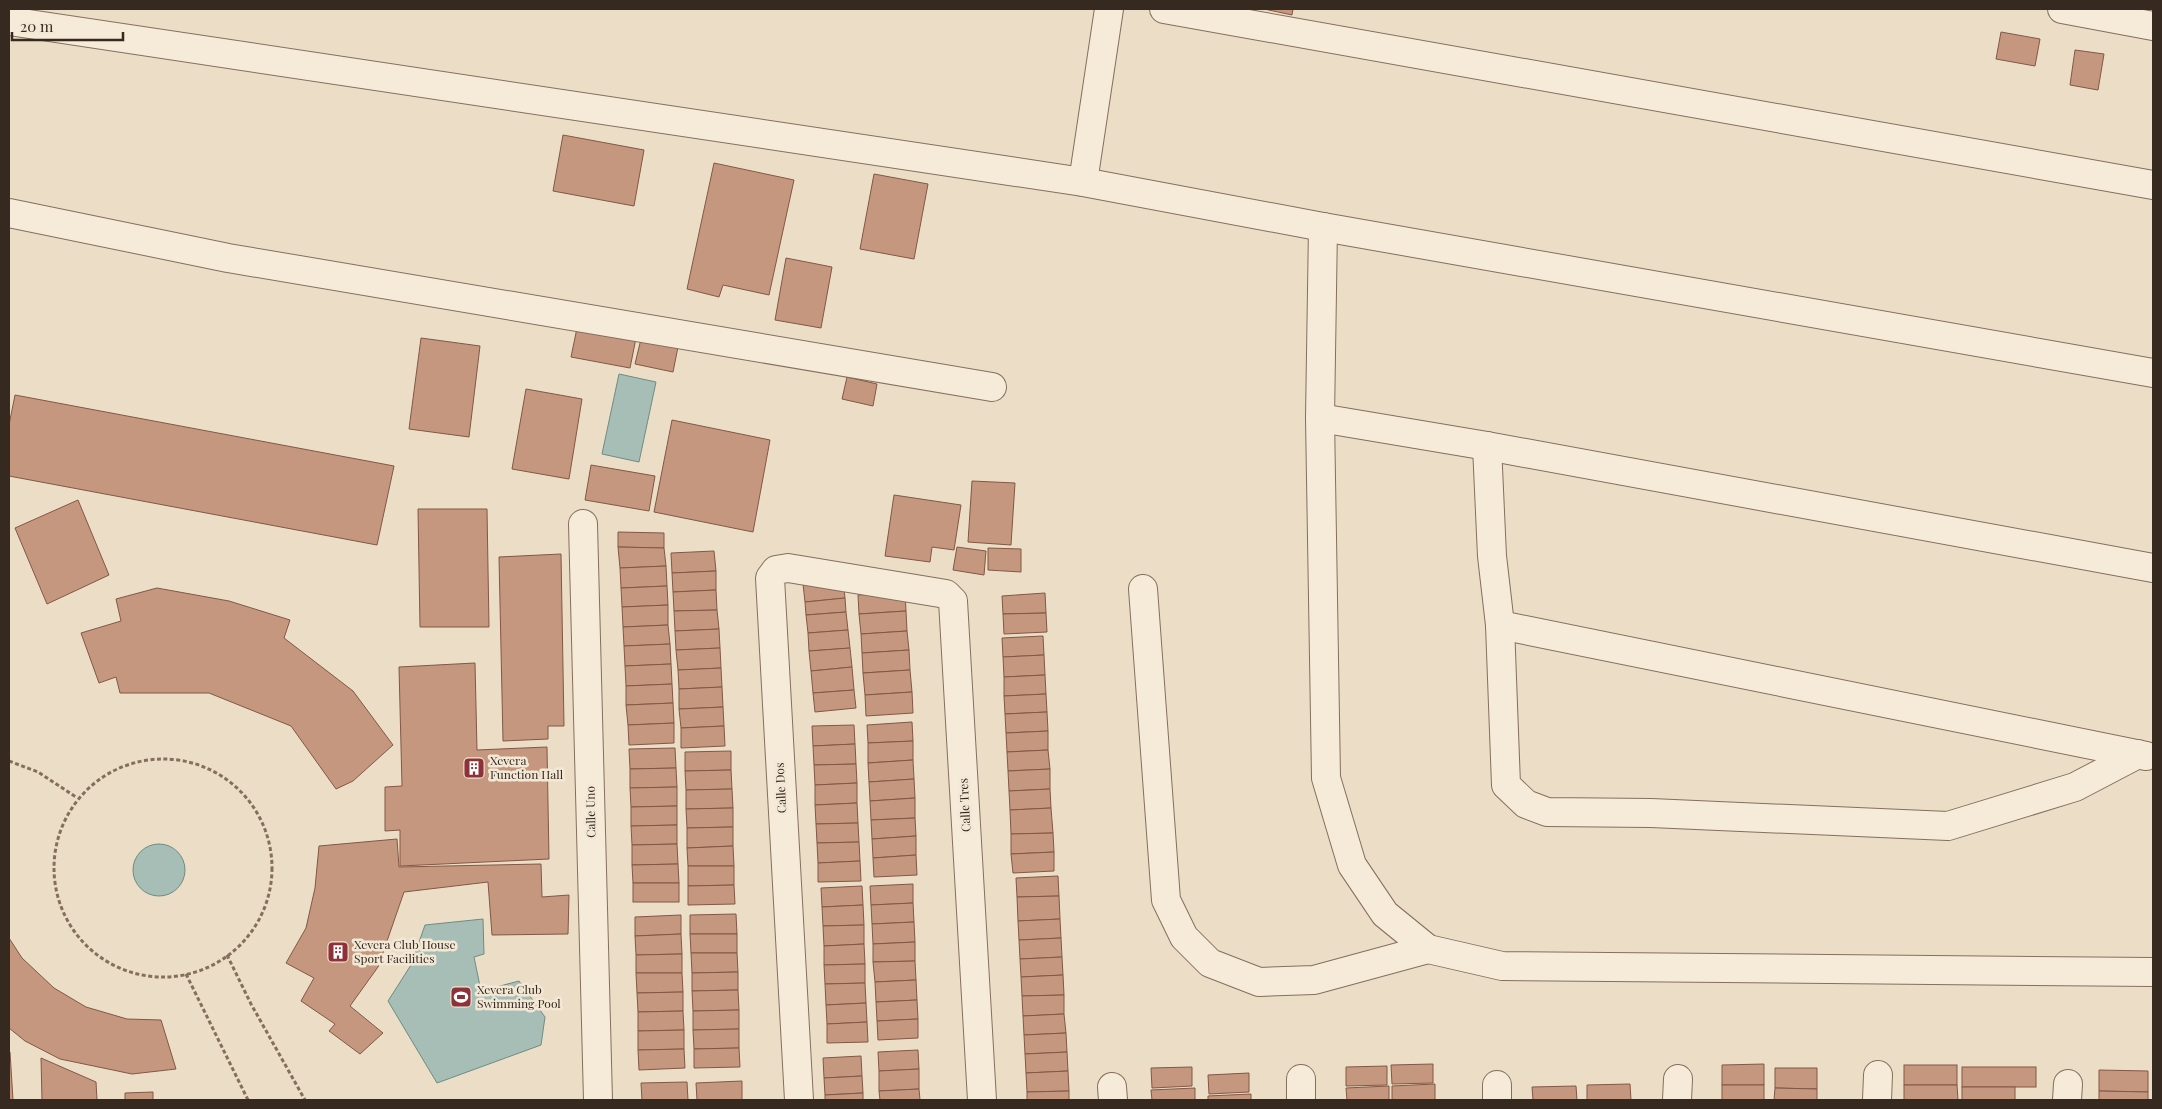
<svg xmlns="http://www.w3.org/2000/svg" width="2162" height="1109" font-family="'Playfair Display',serif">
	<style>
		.water { fill: #a7beb6; stroke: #6e8c82 }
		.building { fill: #c6977f; stroke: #815845 }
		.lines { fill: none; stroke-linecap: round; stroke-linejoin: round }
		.street-casing { stroke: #846f5d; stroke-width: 30 }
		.path { stroke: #846f5d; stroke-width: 3; stroke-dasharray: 4 2.5; stroke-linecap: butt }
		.street { stroke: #f6ebd8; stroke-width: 28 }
		.labels { text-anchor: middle; stroke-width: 5; stroke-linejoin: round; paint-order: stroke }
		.poi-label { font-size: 12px; fill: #362920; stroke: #f3e8d5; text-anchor: start }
		.street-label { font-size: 12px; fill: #362920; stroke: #f3e8d5 }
	</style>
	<rect width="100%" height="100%" fill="#ebddc6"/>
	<g class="water">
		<path d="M619 374 656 382 639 462 602 454Z"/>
		<circle cx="159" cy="870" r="26"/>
		<path d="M483 919 484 954 474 957 481 991 519 981 545 1017 541 1045 437 1083 388 1001 411 965 425 925Z"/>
	</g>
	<g class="building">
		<path d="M1264 9H1293L1292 15Z"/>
		<path d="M2001 32 2040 39 2035 66 1996 59Z"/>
		<path d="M2075 50 2104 54 2098 90 2070 85Z"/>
		<path d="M563 135 644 150 634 206 553 191Z"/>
		<path d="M714 163 794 180 769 295 723 285 719 297 687 289Z"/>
		<path d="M874 174 928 184 914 259 860 249Z"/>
		<path d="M786 258 832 267 821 328 775 320Z"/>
		<path d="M577 328 636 338 630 368 571 357Z"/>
		<path d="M421 338 480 346 469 437 409 429Z"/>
		<path d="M641 339 678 347 673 372 635 364Z"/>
		<path d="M847 377 877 384 873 406 842 399Z"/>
		<path d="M526 389 582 399 569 479 512 469Z"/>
		<path d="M15 395 394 466 377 545 9 476V425Z"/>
		<path d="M672 420 770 440 753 532 654 512Z"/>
		<path d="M591 465 655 476 649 511 585 500Z"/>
		<path d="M972 481 1015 483 1011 545 968 542Z"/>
		<path d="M894 495 961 505 954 550 932 547 930 562 885 556Z"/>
		<path d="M78 500 109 575 47 604 15 528Z"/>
		<path d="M418 509H487L489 627H420Z"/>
		<path d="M618 532 664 533V548L618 547Z"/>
		<path d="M618 547 664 548 666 566 620 568Z"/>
		<path d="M957 547 986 551 984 575 953 570Z"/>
		<path d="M988 548 1021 549V572L988 570Z"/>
		<path d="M714 551 716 571 672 573 671 553Z"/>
		<path d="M561 554 564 726H548V739L503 741 499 557Z"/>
		<path d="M666 566 667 586 621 588 620 568Z"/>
		<path d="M716 571V590L673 592 672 573Z"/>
		<path d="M843 580 845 598 805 602 803 584Z"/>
		<path d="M667 586 668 605 622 607 621 588Z"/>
		<path d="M157 588 229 601 290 620 284 638 353 691 393 745 353 781 336 789 291 726 209 693H120L116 677 99 683 81 633 121 621 116 599Z"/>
		<path d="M716 590 717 610 674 611 673 592Z"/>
		<path d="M905 592 906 611 859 614 858 595Z"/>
		<path d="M1045 593 1046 613 1003 614 1002 596Z"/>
		<path d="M845 598 846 612 806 615 805 602Z"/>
		<path d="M668 605V625L623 627 622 607Z"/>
		<path d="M717 610 719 629 675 631 674 611Z"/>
		<path d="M906 611 907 631 861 634 859 614Z"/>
		<path d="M846 612 848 630 808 633 806 615Z"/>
		<path d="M1046 613 1047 632 1004 634 1003 614Z"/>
		<path d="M668 625 670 644 624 646 623 627Z"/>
		<path d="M719 629 720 648 676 650 675 631Z"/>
		<path d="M848 630 850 648 809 651 808 633Z"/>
		<path d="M907 631 909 650 862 653 861 634Z"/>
		<path d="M1043 636 1044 655 1003 657 1002 638Z"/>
		<path d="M670 644 671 664 625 666 624 646Z"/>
		<path d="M720 648 721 668 678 670 676 650Z"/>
		<path d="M850 648 852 667 811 671 809 651Z"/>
		<path d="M909 650 910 670 863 673 862 653Z"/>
		<path d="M1044 655 1045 675 1004 677 1003 657Z"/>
		<path d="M475 663 477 750 547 747 549 859 400 866V830L385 831V787L402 786 399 667Z"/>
		<path d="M671 664 672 684 626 686 625 666Z"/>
		<path d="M852 667 854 690 813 693 811 671Z"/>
		<path d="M721 668 722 687 679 689 678 670Z"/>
		<path d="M910 670 912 692 865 695 863 673Z"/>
		<path d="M1045 675 1046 694 1004 696V677Z"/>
		<path d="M672 684 673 703 626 705V686Z"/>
		<path d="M722 687 723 707 679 709V689Z"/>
		<path d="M854 690 856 708 815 712 813 693Z"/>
		<path d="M912 692 913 713 866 716 865 695Z"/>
		<path d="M1046 694 1047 712 1005 714 1004 696Z"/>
		<path d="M673 703 674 723 628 725 626 705Z"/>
		<path d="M723 707 724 726 681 728 679 709Z"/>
		<path d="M1047 712 1048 731 1006 733 1005 714Z"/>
		<path d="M912 722 913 741 868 743 867 725Z"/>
		<path d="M674 723V743L629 745 628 725Z"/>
		<path d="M854 725 855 744 813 746 812 726Z"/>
		<path d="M724 726 725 746 681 748V728Z"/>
		<path d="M1048 731V750L1007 752 1006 733Z"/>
		<path d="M913 741V760L868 763V743Z"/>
		<path d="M855 744 856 764 814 765 813 746Z"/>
		<path d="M675 748 676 768 630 769 629 749Z"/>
		<path d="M1048 750 1050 769 1008 771 1007 752Z"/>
		<path d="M731 751V770L685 771V752Z"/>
		<path d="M913 760 914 779 869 782 868 763Z"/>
		<path d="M856 764 857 783 815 785 814 765Z"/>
		<path d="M676 768 677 787 630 788V769Z"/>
		<path d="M1050 769V789L1009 791 1008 771Z"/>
		<path d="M731 770 732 789 686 790 685 771Z"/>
		<path d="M914 779 915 798 870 801 869 782Z"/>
		<path d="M857 783V803L815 805V785Z"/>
		<path d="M677 787V806L631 807 630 788Z"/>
		<path d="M732 789 733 808 686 809V790Z"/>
		<path d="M1050 789 1051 808 1010 810 1009 791Z"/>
		<path d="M915 798V818L871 820 870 801Z"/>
		<path d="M857 803 858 823 816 824 815 805Z"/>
		<path d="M677 806V825L631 826V807Z"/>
		<path d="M733 808V827L687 828 686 809Z"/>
		<path d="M1051 808 1053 833 1011 834 1010 810Z"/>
		<path d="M915 818 916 836 872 839 871 820Z"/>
		<path d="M858 823 859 842 817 843 816 824Z"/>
		<path d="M677 825V844L632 845 631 826Z"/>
		<path d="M733 827V846L687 848V828Z"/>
		<path d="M1053 833 1054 852 1011 854V834Z"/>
		<path d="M916 836V855L873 858 872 839Z"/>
		<path d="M397 839 399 867 541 864 542 897 569 895 568 934 492 935 488 882 404 892 378 967 350 1006 383 1033 360 1054 329 1031 335 1024 301 1001 314 978 286 963 306 928 315 888 319 846Z"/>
		<path d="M859 842 860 861 818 863 817 843Z"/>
		<path d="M677 844 678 864 632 865V845Z"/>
		<path d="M733 846 734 866H688L687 848Z"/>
		<path d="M1054 852V871L1013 873 1011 854Z"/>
		<path d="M916 855 917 875 874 877 873 858Z"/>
		<path d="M860 861 861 881 818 882V863Z"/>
		<path d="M678 864 679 883H633L632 865Z"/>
		<path d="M688 866H734V885L688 886Z"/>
		<path d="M1058 876 1059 896 1017 897 1016 878Z"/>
		<rect x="633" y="883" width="46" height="19"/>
		<path d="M913 884V903L871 905 870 886Z"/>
		<path d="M734 885 735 904 688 905V886Z"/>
		<path d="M862 886 863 905 822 907 821 888Z"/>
		<path d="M1059 896 1060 919 1018 921 1017 897Z"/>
		<path d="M913 903 914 922 872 924 871 905Z"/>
		<path d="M863 905 864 925 823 926 822 907Z"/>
		<path d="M736 914 737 934H690V915Z"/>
		<path d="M681 915V934L635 936V917Z"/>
		<path d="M1060 919 1061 938 1019 940 1018 921Z"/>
		<path d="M914 922 915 942 873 944 872 924Z"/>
		<path d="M864 925V944L824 946 823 926Z"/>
		<path d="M681 934 682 954 636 955 635 936Z"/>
		<path d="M690 934H737V953H691Z"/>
		<path d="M9 938 22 958 54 988 86 1007 127 1019 161 1020 176 1069 132 1074 60 1059 25 1041 9 1028Z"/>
		<path d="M1061 938 1062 957 1020 959 1019 940Z"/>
		<path d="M915 942V961L873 962V944Z"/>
		<path d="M864 944 865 964 824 965V946Z"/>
		<path d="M691 953H737L738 972 692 973Z"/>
		<path d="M682 954V973H636V955Z"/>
		<path d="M1062 957 1063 975 1021 977 1020 959Z"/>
		<path d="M915 961 916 980 875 982 873 962Z"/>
		<path d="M865 964V983L825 984 824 965Z"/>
		<path d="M738 972V990L692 991V973Z"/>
		<path d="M636 973H682L683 992 637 993Z"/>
		<path d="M1063 975 1064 995 1022 996 1021 977Z"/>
		<path d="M916 980 917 1000 876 1002 875 982Z"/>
		<path d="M865 983 866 1003 826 1005 825 984Z"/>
		<path d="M738 990 739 1010 693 1011 692 991Z"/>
		<path d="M683 992V1011L638 1012 637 993Z"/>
		<path d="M1064 995V1014L1023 1016 1022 996Z"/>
		<path d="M917 1000 918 1019 877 1021 876 1002Z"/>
		<path d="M866 1003 867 1022 827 1024 826 1005Z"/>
		<path d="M739 1010V1029L693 1030V1011Z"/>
		<path d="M683 1011 684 1030 638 1031V1012Z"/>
		<path d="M1064 1014 1066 1033 1024 1035 1023 1016Z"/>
		<path d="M918 1019V1038L878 1040 877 1021Z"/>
		<path d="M867 1022 868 1042 827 1043V1024Z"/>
		<path d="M739 1029V1048L694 1049 693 1030Z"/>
		<path d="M684 1030V1049L638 1050V1031Z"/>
		<path d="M1066 1033 1067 1052 1025 1054 1024 1035Z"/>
		<path d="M739 1048 740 1067 694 1068V1049Z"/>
		<path d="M684 1049 685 1068 639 1070 638 1050Z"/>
		<path d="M918 1050 919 1069 879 1071 878 1052Z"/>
		<path d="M9 1051 10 1052 13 1100H9Z"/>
		<path d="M1067 1052 1068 1071 1026 1073 1025 1054Z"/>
		<path d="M861 1056 862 1076 824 1078 823 1058Z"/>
		<path d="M41 1058 96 1082 97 1100H42Z"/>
		<path d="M1433 1064V1083L1392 1084 1391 1065Z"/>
		<path d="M1764 1064V1085H1722V1065Z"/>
		<rect x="1904" y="1065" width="53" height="20"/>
		<path d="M1387 1066V1085L1346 1086V1067Z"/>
		<path d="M1192 1067V1086L1152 1088 1151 1068Z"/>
		<rect x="1962" y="1067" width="74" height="20"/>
		<path d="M1775 1068H1817V1089L1775 1088Z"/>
		<path d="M919 1069V1089L879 1091V1071Z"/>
		<path d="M2099 1070 2148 1071V1092L2099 1091Z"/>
		<path d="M1068 1071 1069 1091 1027 1092 1026 1073Z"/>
		<path d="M1249 1073V1092L1209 1094 1208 1075Z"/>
		<path d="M862 1076 863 1093 825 1095 824 1078Z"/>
		<path d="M742 1081V1100H697L696 1083Z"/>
		<path d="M687 1082 688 1100H642L641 1083Z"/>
		<path d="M1435 1084V1100H1392V1086Z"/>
		<path d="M1630 1084 1631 1100H1587V1085Z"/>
		<rect x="1722" y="1085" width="42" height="15"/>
		<path d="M1904 1085H1957L1958 1100H1904Z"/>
		<path d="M1389 1086V1100H1347L1346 1088Z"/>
		<path d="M1576 1086 1577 1100H1533L1532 1087Z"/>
		<rect x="1962" y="1087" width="53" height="13"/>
		<path d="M1195 1088V1100H1152L1151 1090Z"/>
		<path d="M1775 1088 1817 1089V1100H1774Z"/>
		<path d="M919 1089 920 1100H880L879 1091Z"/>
		<path d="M1069 1091V1100H1027V1092Z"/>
		<path d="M2099 1091 2148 1092V1100H2099Z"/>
		<path d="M153 1092V1100H125V1093Z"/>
		<path d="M863 1093V1100H825V1095Z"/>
		<path d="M1251 1094V1100H1208V1096Z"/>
	</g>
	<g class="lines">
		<g class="street-casing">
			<g id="street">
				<path d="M1164 9 2153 185"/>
				<path d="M2062 9 2153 26"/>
				<path d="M9 21 1083 182 1323 227 2153 373"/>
				<path d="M1083 182 1109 9"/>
				<path d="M9 213 228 258 992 387"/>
				<path d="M1323 227 1320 418 1326 778 1352 865 1385 914 1428 949 1502 966 2153 972"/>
				<path d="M1320 418 1487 446 2153 568"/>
				<path d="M1487 446 1492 556 1500 625 1506 785 1526 804 1547 812 1651 813 1948 826 2075 787 2138 754"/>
				<path d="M583 524 598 1100"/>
				<path d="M1143 589 1166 900 1184 937 1210 963 1259 982 1314 980 1428 949"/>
				<path d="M1500 625 2146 756"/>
				<path d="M1301 1079V1100"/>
				<path d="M1112 1087 1113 1100"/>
				<path d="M799 1100 770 578 776 570 788 568 946 594 953 601 982 1100"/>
				<path d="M1497 1100V1085"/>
				<path d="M1677 1100 1678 1079"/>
				<path d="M1877 1100 1878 1075"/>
				<path d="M2067 1100 2068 1084"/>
			</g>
		</g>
		<g class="path">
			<circle cx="163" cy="868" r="109"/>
			<path d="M9 761 38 772 76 797"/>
			<path d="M227 955 251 1004 305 1100"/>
			<path d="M186 974 248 1100"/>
		</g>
		<use href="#street" class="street"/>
	</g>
	<defs>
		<g id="building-square" transform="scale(1.125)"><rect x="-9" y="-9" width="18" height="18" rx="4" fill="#8e323a" stroke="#f3e8d5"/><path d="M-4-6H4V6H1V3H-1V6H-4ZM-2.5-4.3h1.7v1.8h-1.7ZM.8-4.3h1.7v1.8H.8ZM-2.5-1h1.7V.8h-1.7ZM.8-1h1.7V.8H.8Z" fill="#fff"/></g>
		<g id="stadium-square" transform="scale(1.125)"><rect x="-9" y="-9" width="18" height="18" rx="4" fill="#8e323a" stroke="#f3e8d5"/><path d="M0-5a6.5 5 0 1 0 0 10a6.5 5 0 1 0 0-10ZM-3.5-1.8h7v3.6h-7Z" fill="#fff"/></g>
	</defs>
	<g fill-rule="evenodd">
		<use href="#building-square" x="474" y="768"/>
		<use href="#building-square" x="338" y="952"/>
		<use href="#stadium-square" x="461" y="997"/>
	</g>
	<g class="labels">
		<g class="poi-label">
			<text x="490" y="765">Xevera<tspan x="490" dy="14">Function Hall</tspan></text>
			<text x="354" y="949">Xevera Club House<tspan x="354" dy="14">Sport Facilities</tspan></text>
			<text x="477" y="994">Xevera Club<tspan x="477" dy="14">Swimming Pool</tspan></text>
		</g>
		<g class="street-label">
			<text transform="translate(781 788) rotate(-93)" y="4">Calle Dos</text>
			<text transform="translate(965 805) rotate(-93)" y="4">Calle Tres</text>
			<text transform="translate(591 812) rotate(-91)" y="4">Calle Uno</text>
		</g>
	</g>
	<rect width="2162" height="1109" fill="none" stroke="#362920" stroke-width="20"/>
	<path d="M12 32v8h111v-8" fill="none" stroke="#362920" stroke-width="2.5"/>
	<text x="20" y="32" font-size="15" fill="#362920" stroke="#f3e8d5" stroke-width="4" paint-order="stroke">20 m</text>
</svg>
